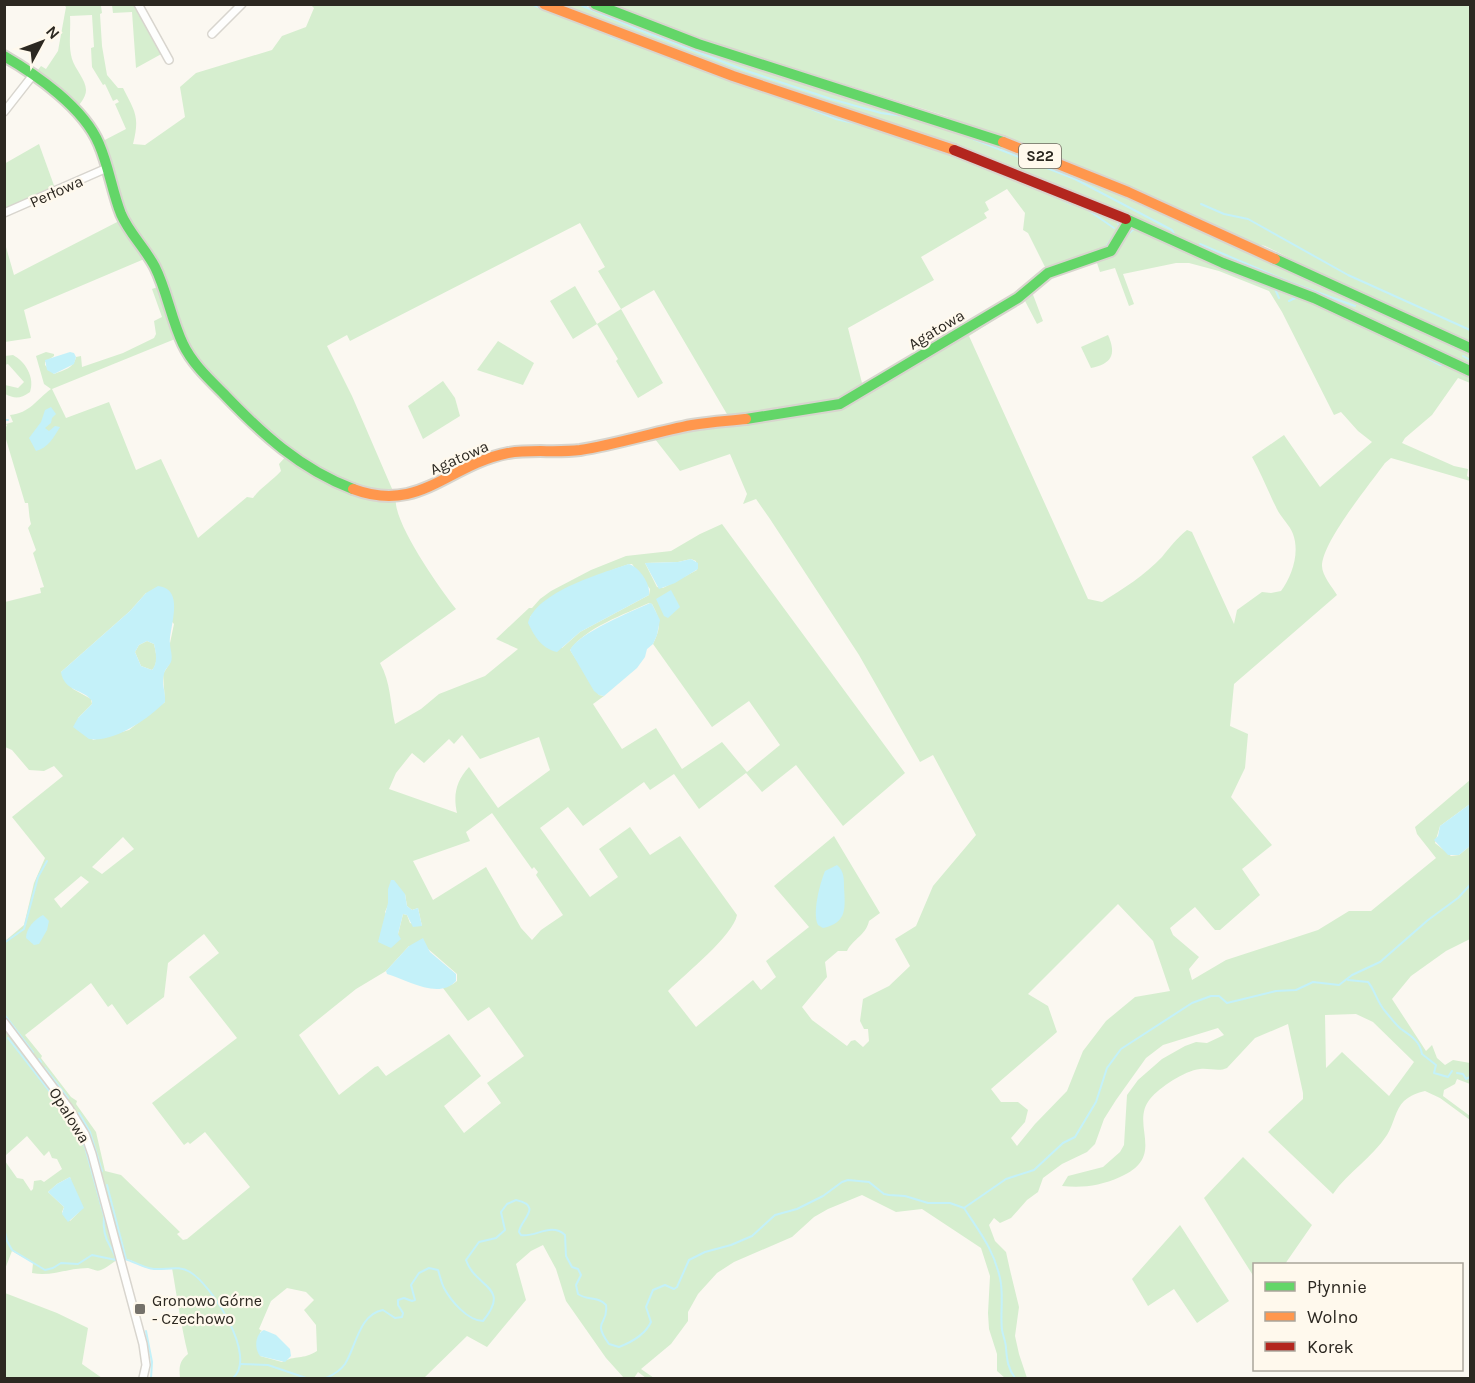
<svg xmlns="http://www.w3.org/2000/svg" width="1475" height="1383" font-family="Karla,sans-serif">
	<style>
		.green { fill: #d6eecf; fill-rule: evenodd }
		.water { fill: #c4f1f9; fill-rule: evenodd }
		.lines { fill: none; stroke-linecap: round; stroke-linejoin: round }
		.stream { stroke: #c4f1f9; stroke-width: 2 }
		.street-casing { stroke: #d8d5ce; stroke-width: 10 }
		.fast-casing { stroke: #d8d5ce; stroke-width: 14 }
		.slow-casing { stroke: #d8d5ce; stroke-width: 14 }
		.jam-casing { stroke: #d8d5ce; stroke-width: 14 }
		.street { stroke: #fefefd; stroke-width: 7 }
		.fast { stroke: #63d668; stroke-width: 10 }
		.slow { stroke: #ff974d; stroke-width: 10 }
		.jam { stroke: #b3261e; stroke-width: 10 }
		.poi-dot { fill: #74716a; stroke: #fff9ed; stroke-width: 2 }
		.labels { text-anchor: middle; stroke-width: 4.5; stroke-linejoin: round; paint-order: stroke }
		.shield { fill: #fff9ed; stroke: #6b675e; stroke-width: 1.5 }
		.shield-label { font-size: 15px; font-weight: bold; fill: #2c2821 }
		.street-label { font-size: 16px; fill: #2c2821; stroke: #fff9ed }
		.poi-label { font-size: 16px; fill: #2c2821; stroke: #fff9ed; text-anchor: start }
	</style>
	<rect width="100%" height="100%" fill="#fbf8f1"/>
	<g class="green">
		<path d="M64 5H138L165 52 136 68 132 12 113 13 112 5 101 6 102 13 100 14 102 46 107 75 118 88H123C135 112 140 116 133 144L145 145 185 117 180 87 196 73 272 50 282 36 306 27 314 8 311 5H584L608 15 979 138 1083 179 1470 353V383L1458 378 1432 415 1405 438 1402 443 1454 466 1468 469 1467 476 1470 478V481L1398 460 1391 458 1385 463C1370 484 1322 542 1322 566 1322 575 1332 587 1337 595L1234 684 1230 726 1248 734 1245 768 1231 797 1272 845 1242 869 1260 895 1220 930H1215L1195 907 1170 928 1173 935 1199 957 1189 969 1192 980 1226 960 1318 930 1349 911H1371L1436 858 1417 834 1415 827 1470 780V804L1440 826 1435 843 1451 856 1459 855 1470 846V939L1446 951 1411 976 1392 999 1426 1051 1432 1045 1437 1058 1445 1065 1453 1060 1470 1063V1084L1457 1079 1455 1084 1444 1090 1443 1096 1470 1116V1120L1440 1098 1425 1091C1417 1093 1411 1095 1404 1101 1395 1110 1394 1124 1387 1135 1372 1158 1348 1172 1333 1194L1268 1132 1303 1099V1093L1288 1024 1255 1038 1227 1068C1219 1072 1210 1068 1200 1069 1184 1071 1160 1087 1150 1099 1129 1125 1168 1156 1120 1177 1100 1186 1083 1188 1062 1186L1068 1176 1103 1167 1120 1152 1124 1145 1127 1095 1138 1080 1162 1059 1185 1046 1196 1042 1207 1043 1224 1035 1218 1028 1163 1045 1146 1058 1116 1100 1104 1119 1095 1144 1087 1152 1062 1164 1043 1178 1038 1192 1027 1200 1011 1218 1000 1223 994 1218 989 1225 995 1241 1006 1252 1010 1270 1019 1307 1015 1336 1019 1354 1027 1378H1005L997 1371V1354L989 1329 988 1313 990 1276 981 1248 922 1209 896 1212 862 1195 828 1209 814 1217 792 1237 734 1262 717 1273 698 1294 688 1312V1321L671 1344 641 1369 654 1378H646L638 1372 634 1378H624L606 1358 566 1301 556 1269 543 1245 531 1251 516 1264 526 1300 487 1347 467 1336 424 1378H180C179 1368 179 1361 188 1354 181 1326 177 1297 172 1268 162 1269 153 1270 144 1267 138 1264 132 1260 126 1259 114 1258 111 1266 101 1270 96 1272 93 1269 88 1268 68 1268 51 1277 32 1273L33 1263 12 1251 5 1269V1161L17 1178 23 1179 31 1191 33 1189 34 1181 41 1180 44 1182 62 1169 57 1159 52 1158 49 1151 44 1156 27 1136 5 1156V941L24 925 34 883 45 858 12 817 63 776 54 766 44 771 29 770 12 750 5 747V602L41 593 40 588 44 587 33 553 36 550 28 528 31 524C29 517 29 510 28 503H25L5 436V427L7 426 6 424 13 422 10 415C30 413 36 400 51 389L44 384 36 356 46 352 54 354V356L45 362V365L54 374C64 370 74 368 76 357L81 356 82 367 123 353 154 338 156 334 154 321 162 317 152 289 163 285 149 257 24 310 31 338 5 342 4 240 14 275 123 219 99 143 126 129 115 104 119 102 117 99 113 101 105 84 103 85 92 67 91 48 94 47 92 15 70 16C71 31 68 45 72 59 75 69 86 80 86 90 86 98 79 105 74 111L34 75 41 66 46 69 58 51 66 7ZM1007 189 1025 213 1023 230 1028 233 1048 273 1095 257 1100 272 1115 268 1129 306 1134 304 1123 274 1176 263H1189L1219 271 1269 291 1282 312 1334 415 1341 412 1358 431 1372 442 1320 487 1284 435 1252 457C1261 473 1268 491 1276 507 1280 517 1290 525 1293 534 1300 553 1292 576 1281 591L1271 593 1262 592 1237 610 1234 624 1192 532 1187 530C1177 538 1170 547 1162 557 1145 575 1123 589 1102 602L1088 599 969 336 1005 313V309L1024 299 1037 324 1043 321 1032 292 866 389 862 383 848 328 934 280 921 257 987 218 984 213 989 210 985 202ZM580 223 605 267 598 271 621 309 597 324 575 286 550 301 573 339 597 324 618 359 616 361 638 398 663 383 621 309 654 290 731 421 651 434 680 471 730 454 747 494 743 504 756 499 770 519 859 655 920 762 933 755 976 835 933 886 916 926 895 939 910 966 889 986 863 999 860 1021 864 1029H868L869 1041 863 1047 855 1040 851 1041 847 1046 812 1020 802 1007 827 977 825 962 838 951H847C853 939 866 935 869 921L880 913 834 836 774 886 809 927 766 961 776 977 761 990 753 980 696 1027 668 991C685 974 733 936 737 915L680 836 650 855 630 827 599 849 618 877 590 897 540 828 568 807 583 826 644 782 650 790 674 774 699 809 746 773 762 792 796 765 843 826 905 773 722 524 700 534 671 551 626 556 591 570 551 591 540 599 532 608H529L496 639 518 649 485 676 439 694 421 709 395 724C390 703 391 683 380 663L456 609C440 589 392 521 396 498L352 396 327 346 347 335 350 341ZM180 337 257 428 288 454 279 464 281 471C272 481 260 488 253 498L247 497 198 538 161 459 136 470 109 402 66 418 52 389ZM691 559 696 561 697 570 663 588 657 587 645 563 678 562ZM629 564H632L650 589 649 595 580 632 562 648 530 617C558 588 593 577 629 564ZM146 593 174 624 170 643V663L163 674 165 702 129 730 93 740 78 718 92 704 91 699 73 689 61 672 130 611ZM649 603 652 604C661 621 661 627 653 644L712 727 749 701 780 745 747 772 722 742 682 769 656 728 622 749 593 704 604 696 599 695 570 650C585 628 625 614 649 603ZM462 735 480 759 539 737 550 770 498 808 469 767C456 781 453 795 457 813L389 789 396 773 412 753 424 763 449 739 454 744ZM492 813 532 869 534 867 538 872 536 875 563 915 541 930 532 940 521 928 486 867 433 900 413 861 470 841 466 832ZM123 837 134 849 102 874 92 867ZM81 876 89 882 61 908 54 899ZM405 894 407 906 412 910 418 908 422 926 410 923 407 915 403 914 398 934 385 912 389 903ZM1118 904 1153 941 1170 991 1135 997 1106 1021 1083 1051 1067 1091 1035 1124 1017 1146 1011 1138 1025 1122 1028 1110 1018 1102H1001L991 1089 1057 1032 1048 1006 1028 994ZM204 934 219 953 189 977 237 1038 152 1103 184 1145 188 1142 190 1144 205 1132 250 1187 187 1239 183 1240 177 1234 180 1232 121 1175 105 1171 96 1132 76 1104 77 1101 71 1097 41 1058 42 1056 25 1035 91 983 108 1007 112 1004 127 1025 164 997 168 963ZM409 946 427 948 457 974V981L453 984 443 988 468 1021 489 1007 524 1056 487 1083 501 1103 464 1133 444 1106 481 1076 449 1034 386 1076 378 1066 375 1067 339 1095 299 1035 356 989 386 971ZM1356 1014 1373 1022 1414 1062 1389 1096 1342 1052 1326 1068 1325 1015ZM70 1177 79 1212 70 1221 62 1212 64 1207 48 1192 57 1184ZM287 1288 306 1292 314 1300 304 1310 316 1325 317 1351C303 1360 295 1355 282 1362L260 1356V1332L262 1331 259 1329 271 1301Z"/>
		<path d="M610 5H1470V341L1326 276 1265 246 1248 242 946 116 718 44Z"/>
		<path d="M39 144 56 191 5 213 4 164Z"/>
		<path d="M1108 335C1117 355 1111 364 1091 368L1081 347Z"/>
		<path d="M498 341 534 363 523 385 477 370Z"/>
		<path d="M13 355C26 362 35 378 30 392 20 399 15 399 5 394V385L18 388 24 382 8 364 5 365V356Z"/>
		<path d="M443 381 455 398 460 416 423 439 408 406Z"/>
		<path d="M147 641 154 644C156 653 159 663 152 670L141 666 135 652 139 645Z"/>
		<path d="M1243 1157 1312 1225 1285 1264H1254V1277L1204 1198Z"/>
		<path d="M1180 1225 1229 1301 1197 1323 1174 1289 1148 1306 1132 1279Z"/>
		<path d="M5 1293 57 1313 88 1328 82 1364 102 1378H5Z"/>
	</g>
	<g class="water">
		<path d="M70 352 74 353 76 357 74 364 54 374 47 370 45 360Z"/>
		<path d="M51 407 56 414 52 418 51 423 45 428 49 431 55 426 60 427C54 437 48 448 36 451L29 438 41 422 45 410Z"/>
		<path d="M691 559 698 563V569L675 583 659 589 645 563 678 562Z"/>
		<path d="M629 564C639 567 651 584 649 595L580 632 557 652C541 648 535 637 528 623 536 592 602 573 629 564Z"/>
		<path d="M158 586C186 589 169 628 170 643 170 649 173 656 171 662 169 666 165 669 164 674 161 683 166 693 165 702 148 719 114 743 89 739L73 727 78 718 92 704V701C84 689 64 692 61 672L130 611 146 593ZM147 641 154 644C156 653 158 663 152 670L141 666 135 652 139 645Z"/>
		<path d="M671 590 680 607 668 618 664 616 656 599Z"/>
		<path d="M650 603 652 604 660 620 657 635 653 644 647 649 645 657 637 668 604 696 599 695 594 691 570 650C577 634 632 611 650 603Z"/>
		<path d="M1470 804V846L1459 855H1448L1434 840 1438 836 1440 826Z"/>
		<path d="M837 865C844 871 844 878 844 887 845 907 848 923 823 928L818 925C812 913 820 883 825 871Z"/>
		<path d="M391 880H394L405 894 407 906 412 910 418 908 422 926 413 927 407 915 403 914 398 934 401 939 391 948 378 942 388 903V889Z"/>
		<path d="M43 915 49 921 47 930 39 944 34 945 26 938C26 928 35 919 43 915Z"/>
		<path d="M423 938 430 952 456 974V981C439 1000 407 980 387 974L386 971 409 946Z"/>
		<path d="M70 1177 84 1208 68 1222 62 1214 64 1207 48 1192 57 1184Z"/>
		<path d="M264 1330 276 1335 290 1349 291 1356 285 1362 260 1356C254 1348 255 1334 264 1330Z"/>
	</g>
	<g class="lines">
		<g class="stream">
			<path d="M531 4 560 16"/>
			<path d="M578 4 637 29 747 71 831 99 881 113 910 117"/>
			<path d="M604 32 611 37 635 44"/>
			<path d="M701 69 724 78"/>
			<path d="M789 100 836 119 866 126"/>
			<path d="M950 130 1075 179 1172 230 1174 234"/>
			<path d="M1044 191 1071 204H1077"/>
			<path d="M1201 204 1224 214 1248 219 1348 275 1470 330"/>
			<path d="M1085 208 1114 228"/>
			<path d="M1116 220 1119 225 1117 231"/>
			<path d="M1200 244 1287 281 1355 306"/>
			<path d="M1105 248 1114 235"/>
			<path d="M1114 254C1123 246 1126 231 1137 228"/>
			<path d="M1228 271 1275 289 1279 298"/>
			<path d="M1289 301 1297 297"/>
			<path d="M1411 349 1440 365H1446"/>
			<path d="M1463 356 1470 360"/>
			<path d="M4 420H8"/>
			<path d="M4 943 24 929 38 877 47 861"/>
			<path d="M1348 980 1368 982C1375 990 1377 1002 1385 1011 1390 1017 1396 1025 1401 1029 1411 1036 1420 1041 1422 1054L1436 1065 1434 1073 1448 1077 1452 1071"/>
			<path d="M4 1014 33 1052"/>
			<path d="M8 1038 50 1092"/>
			<path d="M39 1059 41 1062"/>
			<path d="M45 1068 68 1098"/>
			<path d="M1457 1073 1463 1074 1466 1079 1470 1077"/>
			<path d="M54 1097 63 1109"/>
			<path d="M79 1113 90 1132 102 1171"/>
			<path d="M107 1185 126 1259"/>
			<path d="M964 1208C980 1233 993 1248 1000 1278 1004 1296 1000 1313 1002 1330 1003 1336 1006 1342 1006 1348 1007 1361 1008 1368 1015 1378"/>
			<path d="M4 1228 7 1241 12 1250 45 1270 53 1268 61 1263 78 1264 92 1255 116 1260C115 1254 113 1252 110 1246 105 1238 103 1226 104 1216L85 1147 67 1115"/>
			<path d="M124 1259C134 1261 143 1268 154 1269 167 1270 179 1265 190 1272 212 1285 258 1357 233 1378"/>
			<path d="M146 1331 152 1362 151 1378"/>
			<path d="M240 1364 268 1365 306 1378"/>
			<path d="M326 1378C333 1375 340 1371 345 1364 356 1347 359 1314 383 1310L395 1318 402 1317 403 1313 398 1305V1300L404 1298 412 1301 415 1300 411 1285 419 1273 429 1268 438 1270C440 1276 441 1282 444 1288 451 1301 468 1321 483 1321 512 1286 475 1288 466 1260L479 1242 496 1238 505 1230 501 1212 507 1204 516 1200C544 1206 520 1220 519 1232L521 1235C535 1238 551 1222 565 1235L566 1256 572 1267 578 1269 581 1275 576 1285 578 1294C588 1301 598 1296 606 1305 609 1326 591 1319 609 1344L619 1347C632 1342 645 1335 651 1322L646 1307 653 1290 665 1285 674 1289 677 1287 689 1260 705 1252 731 1245 752 1236 775 1215 797 1209 823 1196 842 1182 848 1180 869 1182 884 1194 889 1195 905 1196 928 1203H950L964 1208 1006 1179 1034 1170 1063 1143 1075 1137 1096 1102 1107 1068 1121 1049 1192 1003 1211 996H1219L1227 1003 1276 991 1296 990 1313 982 1339 985 1352 975 1380 962 1428 920 1458 898 1470 885"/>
		</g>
		<g class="street-casing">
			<g id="street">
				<path d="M138 4 169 60"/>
				<path d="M212 34 242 4"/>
				<path d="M4 112 33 75"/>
				<path d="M4 213 107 168"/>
				<path d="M4 1022 69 1108 85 1134 92 1154 143 1344 146 1365 143 1378"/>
			</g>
		</g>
		<g class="fast-casing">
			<g id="fast">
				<path d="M595 4 698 44 1003 142"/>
				<path d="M4 56C37 75 84 108 99 144 109 167 112 191 121 214 129 233 145 248 155 267 167 291 171 319 183 344 192 363 208 378 223 393 261 433 300 469 353 489"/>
				<path d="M1126 219 1223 263 1314 298 1470 371"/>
				<path d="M1275 259 1470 348"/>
				<path d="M746 419 840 404 1018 298 1048 273 1111 251 1129 221"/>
			</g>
		</g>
		<g class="slow-casing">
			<g id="slow">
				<path d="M544 4 733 76 954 150"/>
				<path d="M1003 142 1128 192 1275 259"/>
				<path d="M353 489C420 514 447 465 508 453 532 449 556 453 580 450 618 444 655 432 692 425 710 422 728 421 746 419"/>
			</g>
		</g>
		<g class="jam-casing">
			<path id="jam" d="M954 150 1126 219"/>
		</g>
		<use href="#street" class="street"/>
		<use href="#fast" class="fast"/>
		<use href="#slow" class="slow"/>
		<use href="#jam" class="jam"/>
	</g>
	<rect class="poi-dot" x="134" y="1303" width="12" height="12" rx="3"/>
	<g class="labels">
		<rect class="shield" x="1019" y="144" width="42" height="24" rx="4.5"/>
		<g class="shield-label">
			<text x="1040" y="161">S22</text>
		</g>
		<g class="street-label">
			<text transform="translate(56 191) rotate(-24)" y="6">Perłowa</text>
			<text transform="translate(936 329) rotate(-31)" y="6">Agatowa</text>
			<text transform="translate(459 457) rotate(-24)" y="6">Agatowa</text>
			<text transform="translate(70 1115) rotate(58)" y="6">Opalowa</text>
		</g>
		<g class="poi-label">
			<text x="152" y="1306">Gronowo Górne<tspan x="152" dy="18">- Czechowo</tspan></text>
		</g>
	</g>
	<rect width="1475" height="1383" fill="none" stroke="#2c2821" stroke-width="12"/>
	<rect x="1253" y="1263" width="210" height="108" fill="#fff9ed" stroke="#aba59b" stroke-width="1.5"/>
	<rect x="1265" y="1282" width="30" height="9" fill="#63d668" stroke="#aba59b" stroke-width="1.5"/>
	<text x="1307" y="1293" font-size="18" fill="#2c2821">Płynnie</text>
	<rect x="1265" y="1312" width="30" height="9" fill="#ff974d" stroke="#aba59b" stroke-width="1.5"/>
	<text x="1307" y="1323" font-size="18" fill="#2c2821">Wolno</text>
	<rect x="1265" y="1342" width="30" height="9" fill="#b3261e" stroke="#aba59b" stroke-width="1.5"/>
	<text x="1307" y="1353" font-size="18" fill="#2c2821">Korek</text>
	<g transform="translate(42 42) rotate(49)" stroke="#fff9ed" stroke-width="4.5" paint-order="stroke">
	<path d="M0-4.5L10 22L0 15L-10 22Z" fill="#2c2821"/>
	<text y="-9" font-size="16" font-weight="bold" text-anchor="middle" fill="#2c2821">N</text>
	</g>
</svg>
